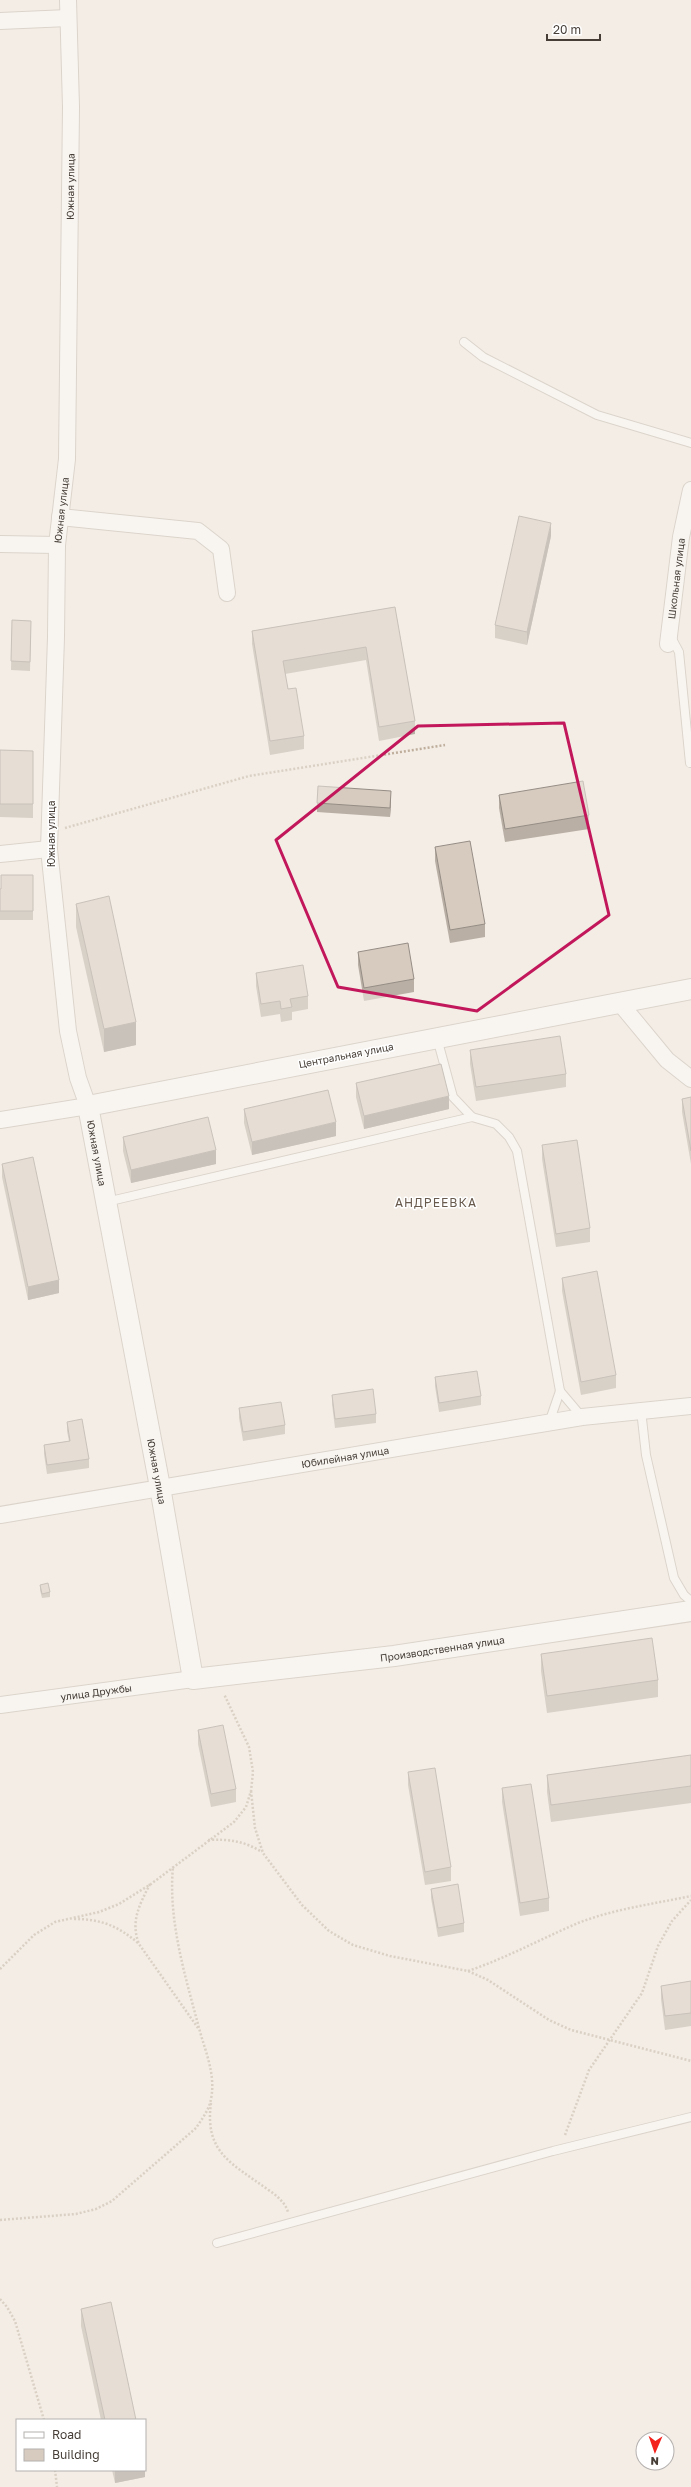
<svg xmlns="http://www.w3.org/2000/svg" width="691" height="2487" font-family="'Golos Text',sans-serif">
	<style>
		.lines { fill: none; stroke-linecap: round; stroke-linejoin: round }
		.service-casing { stroke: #c1b7ac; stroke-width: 10 }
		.minor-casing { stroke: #c1b7ac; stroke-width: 18 }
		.tertiary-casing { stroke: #c1b7ac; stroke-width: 22 }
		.path { stroke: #bfae9b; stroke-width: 2.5; stroke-dasharray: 2 2; stroke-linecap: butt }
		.service { stroke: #fff; stroke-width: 8 }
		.minor { stroke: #fff; stroke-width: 16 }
		.tertiary { stroke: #fff; stroke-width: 20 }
		.wall { fill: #b9afa4 }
		.shaded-wall { fill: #968e86 }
		.building { fill: #d7cbbf; stroke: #968e86 }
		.marked { fill: none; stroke: #c2185b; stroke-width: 3; stroke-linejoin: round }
		.labels { text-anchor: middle; stroke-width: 3; stroke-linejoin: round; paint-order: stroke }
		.street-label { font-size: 10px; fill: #453d36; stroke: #fff }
		.quarter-label { font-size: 12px; letter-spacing: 1px; fill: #685a4d; stroke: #fff }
	</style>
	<rect width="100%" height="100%" fill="#f3ede6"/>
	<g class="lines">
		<g class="service-casing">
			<g id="service">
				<path d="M464 342 483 357 597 415 691 443"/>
				<path d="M671 637 679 652 690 763"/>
				<path d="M437 1038 453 1097 472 1117 496 1124 509 1137 517 1151 560 1391 582 1417"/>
				<path d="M106 1202 472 1117"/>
				<path d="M641 1410 646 1455 674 1578 684 1595 691 1601"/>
				<path d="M549 1423 560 1391"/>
				<path d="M217 2243 553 2151 691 2117"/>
			</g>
		</g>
		<g class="minor-casing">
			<g id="minor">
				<path d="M0 21 68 18"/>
				<path d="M60 517 198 531 221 549 227 593"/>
				<path d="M0 544 57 545"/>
				<path id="s1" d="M668 644 681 537 691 490"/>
				<path d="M0 854 49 849"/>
				<path d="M619 1002 667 1060 691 1079"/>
				<path id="s2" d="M0 1120 88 1106 78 1078 68 1031 49 849 56 637 57 545 67 459 71 107 68 0"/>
				<path id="s3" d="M0 1515 582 1417 691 1406"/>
				<path id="s4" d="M0 1705 193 1679"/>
			</g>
		</g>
		<g class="tertiary-casing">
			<g id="tertiary">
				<path id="s5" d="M691 989 88 1106 160 1487 193 1679 394 1656 691 1611"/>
			</g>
		</g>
		<g class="path">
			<path d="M65 828 249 776 445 745"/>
			<path d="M251 1791 255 1828 263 1853 302 1905 329 1931 353 1945 390 1956 468 1971 488 1980 549 2020 571 2030 691 2061"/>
			<path d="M208 1840C229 1839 244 1841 262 1852"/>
			<path d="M150 1884C140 1904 130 1921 139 1944L198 2028"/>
			<path d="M74 1919C101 1919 118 1926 138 1943"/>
			<path d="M0 1969 34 1935 55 1922 99 1912 119 1904 151 1884 234 1822 246 1807 251 1791 253 1772 249 1747 224 1694"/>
			<path d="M468 1971C506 1958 541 1939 578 1923 614 1909 653 1904 691 1896"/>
			<path d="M211 2103C204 2153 233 2164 267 2189 276 2195 285 2202 288 2212"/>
			<path d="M565 2135 589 2070 642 1993 658 1946 672 1921 691 1900"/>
			<path d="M0 2220 76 2214 96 2209 112 2201 196 2128C202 2119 209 2110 211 2099 216 2074 205 2051 199 2028 185 1975 168 1921 173 1866"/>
			<path d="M0 2299 7 2307 15 2321 44 2420"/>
			<path d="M55 2470 57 2487"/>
		</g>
		<use href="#service" class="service"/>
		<use href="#minor" class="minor"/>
		<use href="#tertiary" class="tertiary"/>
	</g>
	<g class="wall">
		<path d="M551 536 527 645 495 638V625Z"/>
		<path d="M395 607 415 721V734L379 741 366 660 285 674 288 689 304 736V749L270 755 252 644V631Z"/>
		<path d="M12 620 31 621 30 671 11 670Z"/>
		<path d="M0 750 33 751V818L0 817Z"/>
		<path d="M499 795 589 815V829L505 842 499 808Z"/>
		<path d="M391 800 390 817 317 812V803Z"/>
		<path d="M435 847 485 924V937L450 943 435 861Z"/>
		<path d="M33 875V920H0V889Z"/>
		<path d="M76 904 136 1045 104 1052 76 927Z"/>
		<path d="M358 952 414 979V992L364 1001 358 965Z"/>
		<path d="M256 973 308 996V1009L292 1012V1020L281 1022 280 1014 261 1017 256 986Z"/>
		<path d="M470 1050 566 1074V1087L476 1101 470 1064Z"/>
		<path d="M356 1083 449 1109 364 1129 356 1097Z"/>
		<path d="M691 1097V1164L682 1112V1099Z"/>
		<path d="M244 1109 336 1136 252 1155 244 1123Z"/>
		<path d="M123 1137 216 1164 131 1183 123 1151Z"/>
		<path d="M542 1145 590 1228V1242L556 1247 542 1159Z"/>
		<path d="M2 1164 59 1293 28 1300 2 1177Z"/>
		<path d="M562 1278 616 1375V1388L581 1395 562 1291Z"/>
		<path d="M435 1377 481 1396V1405L439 1412 435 1386Z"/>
		<path d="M332 1395 376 1414V1423L335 1428 332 1404Z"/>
		<path d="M239 1408 285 1425V1434L243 1441 239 1418Z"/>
		<path d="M67 1422 89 1459V1468L47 1474 44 1454V1445L69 1441 67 1431Z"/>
		<path d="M40 1585 50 1592V1597L42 1598 40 1590Z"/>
		<path d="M541 1654 658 1680V1697L547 1713 541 1671Z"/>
		<path d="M198 1730 236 1789V1802L211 1807 198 1744Z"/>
		<path d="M691 1755V1803L551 1822 547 1792V1775Z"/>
		<path d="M408 1772 451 1867V1881L425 1885 408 1785Z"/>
		<path d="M502 1788 549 1898V1911L520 1916 502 1802Z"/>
		<path d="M431 1889 464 1923V1932L438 1937 431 1898Z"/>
		<path d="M691 1981V2026L665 2030 661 1999V1986Z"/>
		<path d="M81 2309 136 2420H101L81 2326Z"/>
		<path d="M112 2470H145V2477L115 2483Z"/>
	</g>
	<g class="shaded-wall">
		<path d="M551 523V536L527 645V632Z"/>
		<path d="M391 791V800L390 817V808Z"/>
		<path d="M136 1022V1045L104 1052V1029Z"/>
		<path d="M449 1096V1109L364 1129V1116Z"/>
		<path d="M336 1122V1136L252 1155V1142Z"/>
		<path d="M216 1150V1164L131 1183V1170Z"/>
		<path d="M59 1280V1293L28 1300V1287Z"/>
		<path d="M115 2470H145V2477L115 2483Z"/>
	</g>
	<g class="building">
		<path d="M519 516 551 523 527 632 495 625Z"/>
		<path d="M395 607 415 721 379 727 366 647 283 661 288 689 296 688 304 736 270 741 252 631Z"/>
		<path d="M12 620 31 621 30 662 11 661Z"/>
		<path d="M0 750 33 751V804H0Z"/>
		<path d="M583 781 589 815 505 829 499 795Z"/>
		<path d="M318 786 391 791 390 808 317 803Z"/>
		<path d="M470 841 485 924 450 930 435 847Z"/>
		<path d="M1 875H33V911H0V889H1Z"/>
		<path d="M109 896 136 1022 104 1029 76 904Z"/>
		<path d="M408 943 414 979 364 988 358 952Z"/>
		<path d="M303 965 308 996 290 999 292 1007 281 1009 280 1001 261 1004 256 973Z"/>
		<path d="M560 1036 566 1074 476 1087 470 1050Z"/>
		<path d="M441 1064 449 1096 364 1116 356 1083Z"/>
		<path d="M328 1090 336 1122 252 1142 244 1109Z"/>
		<path d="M691 1097V1151L682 1099Z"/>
		<path d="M208 1117 216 1150 131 1170 123 1137Z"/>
		<path d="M577 1140 590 1228 556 1234 542 1145Z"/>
		<path d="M33 1157 59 1280 28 1287 2 1164Z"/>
		<path d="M597 1271 616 1375 581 1382 562 1278Z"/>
		<path d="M477 1371 481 1396 439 1403 435 1377Z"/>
		<path d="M373 1389 376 1414 335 1419 332 1395Z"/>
		<path d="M281 1402 285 1425 243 1432 239 1408Z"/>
		<path d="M82 1419 89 1459 47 1465 44 1445 70 1441 67 1422Z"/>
		<path d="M48 1583 50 1592 42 1594 40 1585Z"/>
		<path d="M652 1638 658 1680 547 1696 541 1654Z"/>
		<path d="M223 1725 236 1789 211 1794 198 1730Z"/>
		<path d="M691 1755V1786L551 1805 547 1775Z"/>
		<path d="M435 1768 451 1867 425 1872 408 1772Z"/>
		<path d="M531 1784 549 1898 520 1903 502 1788Z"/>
		<path d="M458 1884 464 1923 438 1928 431 1889Z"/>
		<path d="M691 1981V2013L665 2016 661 1986Z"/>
		<path d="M111 2302 136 2420H105L81 2309Z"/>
	</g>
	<path d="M0 0H691V2487H0ZM564 723 609 915 477 1011 338 987 276 840 418 726Z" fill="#f3ede6" fill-opacity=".55" fill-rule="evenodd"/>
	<path class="marked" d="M564 723 609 915 477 1011 338 987 276 840 418 726Z"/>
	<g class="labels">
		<g class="street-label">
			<text dy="4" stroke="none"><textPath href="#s2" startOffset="1013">Южная улица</textPath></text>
			<text dy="4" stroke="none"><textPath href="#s2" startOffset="689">Южная улица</textPath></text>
			<text dy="4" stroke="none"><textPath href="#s1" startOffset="66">Школьная улица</textPath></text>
			<text transform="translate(51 834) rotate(-90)" y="4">Южная улица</text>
			<text transform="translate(346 1055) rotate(-11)" y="4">Центральная улица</text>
			<text dy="4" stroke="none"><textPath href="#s5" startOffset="662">Южная улица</textPath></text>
			<text dy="4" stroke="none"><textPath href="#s3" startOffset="350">Юбилейная улица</textPath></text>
			<text dy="4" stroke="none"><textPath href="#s5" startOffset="986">Южная улица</textPath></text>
			<text dy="4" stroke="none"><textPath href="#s5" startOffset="1448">Производственная улица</textPath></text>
			<text dy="4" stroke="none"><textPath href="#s4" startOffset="97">улица Дружбы</textPath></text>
		</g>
		<g class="quarter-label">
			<text x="436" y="1207">АНДРЕЕВКА</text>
		</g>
	</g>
	<rect x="16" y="2419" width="130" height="52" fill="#ffffff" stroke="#b5b1af"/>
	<rect x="24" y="2432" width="20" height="6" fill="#ffffff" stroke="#b5b1af"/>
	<text x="52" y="2439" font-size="12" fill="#453d36">Road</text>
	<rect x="24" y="2449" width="20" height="12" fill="#d7cbbf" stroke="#b5b1af"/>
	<text x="52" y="2459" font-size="12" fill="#453d36">Building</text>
	<g transform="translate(655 2451) rotate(182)"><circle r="19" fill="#ffffff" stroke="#b5b1af"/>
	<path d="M0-3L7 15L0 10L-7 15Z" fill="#f4221c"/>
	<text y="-6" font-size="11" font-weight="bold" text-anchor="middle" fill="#453d36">N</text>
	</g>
	<path d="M547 34v6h53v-6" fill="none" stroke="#453d36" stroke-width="2"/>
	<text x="553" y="34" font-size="12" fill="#453d36" stroke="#ffffff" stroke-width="3" paint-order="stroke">20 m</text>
</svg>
